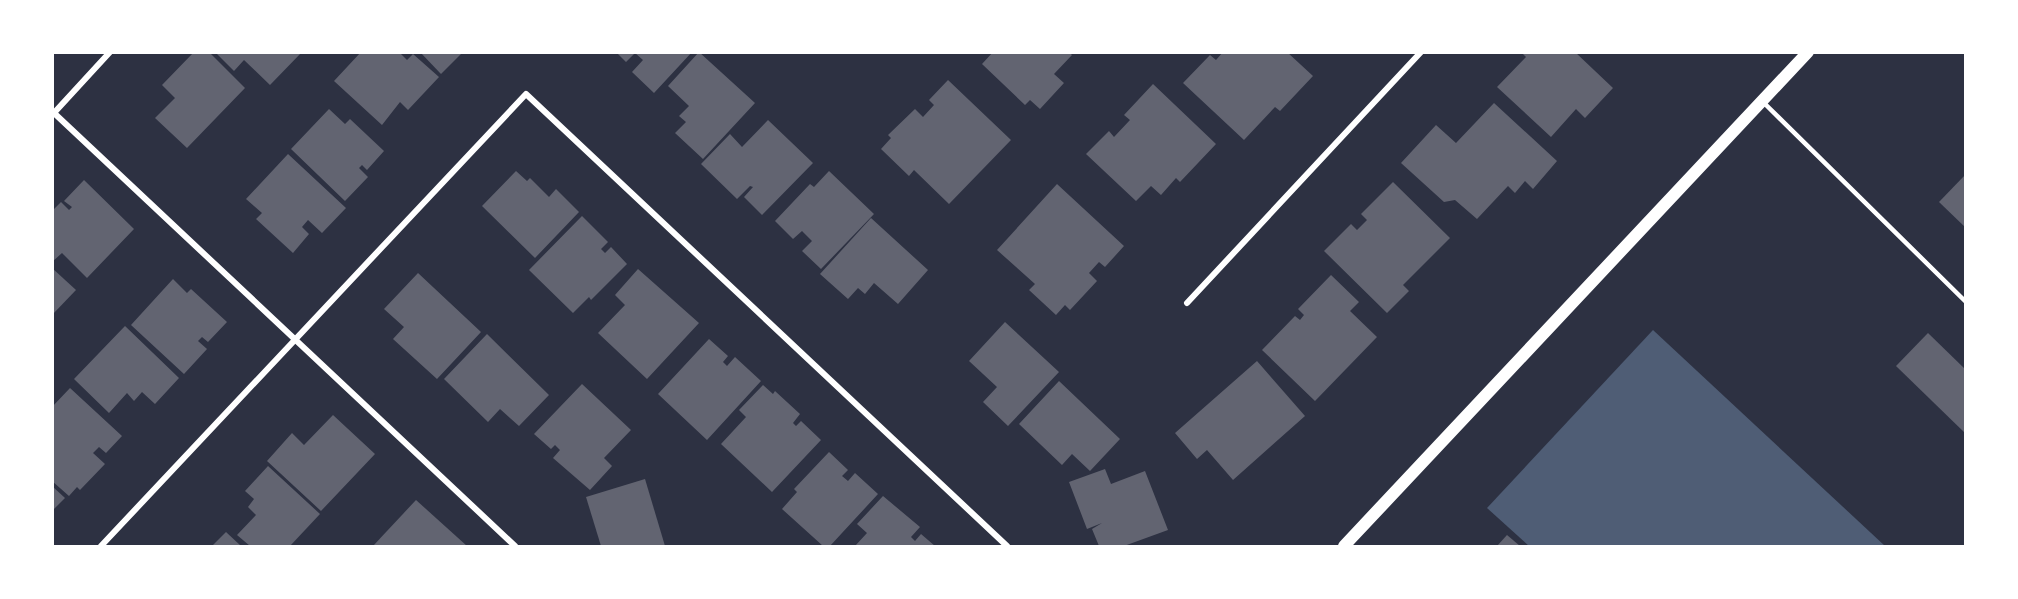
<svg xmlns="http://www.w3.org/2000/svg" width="2018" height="599" font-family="'Public Sans',sans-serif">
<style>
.water{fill:#4f5d75}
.building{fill:#626471}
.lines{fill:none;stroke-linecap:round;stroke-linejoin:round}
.service{stroke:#fff;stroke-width:4.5}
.minor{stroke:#fff;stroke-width:6}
.secondary{stroke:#fff;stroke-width:12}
</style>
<rect width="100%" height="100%" fill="#2d3142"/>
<polygon class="water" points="1653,330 1885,546 1529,546 1487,508"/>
<g class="building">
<polygon points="194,52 209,52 245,88 187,148 155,118 175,98 162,85"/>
<polygon points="215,52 302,52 270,85 244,60 234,71"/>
<polygon points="361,52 399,52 407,60 413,54 439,77 408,110 400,102 382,125 334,81"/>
<polygon points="420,52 463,52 441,74"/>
<polygon points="616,52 692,52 654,93 632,72 643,60 635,53 626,62"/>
<polygon points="699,52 755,103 703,159 675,133 686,122 679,116 689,106 668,86"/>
<polygon points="993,52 1069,52 1072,55 1054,74 1064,83 1040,109 1030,100 1025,105 982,64"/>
<polygon points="1223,52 1287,52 1313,76 1280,111 1275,107 1244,140 1183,83 1210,55 1216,60"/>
<polygon points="1521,52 1575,52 1613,88 1585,118 1576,109 1551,137 1497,87 1526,57"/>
<polygon points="948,80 1011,140 949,204 914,170 909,176 881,149 891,138 888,135 915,109 923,117 934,105 929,100"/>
<polygon points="1153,84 1216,144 1180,182 1176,178 1161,195 1151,186 1136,201 1086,154 1109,131 1114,137 1130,120 1124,115"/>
<polygon points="1494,103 1557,161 1533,189 1525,181 1515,193 1508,186 1477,219 1455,200 1444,202 1401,163 1436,125 1456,143"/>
<polygon points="329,109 345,124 350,119 384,151 367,170 362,165 359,168 368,177 345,201 291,149"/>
<polygon points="768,120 813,163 762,215 744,197 753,187 750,186 737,199 701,164 730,134 742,147"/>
<polygon points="288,154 346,208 322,233 308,220 302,227 309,234 293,253 256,219 262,213 246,199"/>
<polygon points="516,171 527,181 530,178 549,197 556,189 579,212 535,258 482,206"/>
<polygon points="829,171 874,214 821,269 802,251 812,241 802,231 793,239 775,221 810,184 814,187"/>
<polygon points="1966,174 1966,228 1939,202"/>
<polygon points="84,180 134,229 87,278 62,253 52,262 52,211 61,202 69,210 72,207 64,201"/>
<polygon points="1393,182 1450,238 1403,285 1409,291 1387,313 1324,251 1351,224 1357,230 1367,220 1361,214"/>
<polygon points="1057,184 1124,246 1105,267 1099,262 1089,273 1097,281 1070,310 1065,305 1056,315 1029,290 1035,284 997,250"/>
<polygon points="582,216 608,242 601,249 605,253 611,247 627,264 591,300 589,297 573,313 529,270"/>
<polygon points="871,218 928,270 898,304 874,283 865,294 858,288 848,299 820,274"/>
<polygon points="52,268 76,290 52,315"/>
<polygon points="638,269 699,323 647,379 598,333 625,305 615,295"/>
<polygon points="418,273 481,332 437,379 393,339 404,327 384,309"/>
<polygon points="1331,275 1359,302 1350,311 1377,337 1315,401 1262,350 1295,316 1300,320 1304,315 1298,309"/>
<polygon points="173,279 187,293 191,289 227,322 208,342 202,337 198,341 207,349 184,374 131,325"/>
<polygon points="1005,322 1059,372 1008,426 983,402 997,387 969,361"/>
<polygon points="125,326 179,378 155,404 142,392 134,401 127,393 109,413 74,379"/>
<polygon points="1928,333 1966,370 1966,434 1896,366"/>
<polygon points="487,334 549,395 519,426 500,409 488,422 444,379"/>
<polygon points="709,339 728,356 723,362 727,366 735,357 761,381 707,440 658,394"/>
<polygon points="1257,361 1305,416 1233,480 1207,450 1197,459 1175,433"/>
<polygon points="1059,381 1120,439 1090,471 1072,454 1062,465 1019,424"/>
<polygon points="582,384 631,430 604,458 612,466 590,490 553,458 560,450 555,445 551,449 534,434"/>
<polygon points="763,385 773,394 775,391 800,414 793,423 796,426 801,421 821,440 772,492 721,444 746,417 739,410"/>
<polygon points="70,388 122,436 106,453 99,447 93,453 105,464 80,490 77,487 69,496 52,481 52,407"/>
<polygon points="333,415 375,454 321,511 267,461 292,433 304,445"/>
<polygon points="829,452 848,470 842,476 848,481 855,473 878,494 830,546 823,546 782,509 797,492 794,489"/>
<polygon points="268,466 320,514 290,546 250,546 237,535 256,515 248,507 254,499 245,491"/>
<polygon points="1105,469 1111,484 1145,471 1168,530 1124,546 1099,546 1092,529 1102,523 1087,529 1069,482"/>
<polygon points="645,479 665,546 601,546 586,497"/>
<polygon points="52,486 65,498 52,511"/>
<polygon points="883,496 920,527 911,537 915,541 921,534 935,546 855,546 867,533 857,524"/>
<polygon points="416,500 467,546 373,546"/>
<polygon points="226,532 241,546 212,546"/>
<polygon points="1507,535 1520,546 1497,546"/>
</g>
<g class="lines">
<polyline class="service" points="1762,101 1966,302"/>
<g class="minor">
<polyline points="54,113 515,546"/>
<polyline points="53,114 110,52"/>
<polyline points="1187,303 1421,52"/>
<polyline points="101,546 526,94 1007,546"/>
</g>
<polyline class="secondary" points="1344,546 1808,52"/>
</g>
<rect width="2018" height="599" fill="none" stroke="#ffffff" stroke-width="108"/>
</svg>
